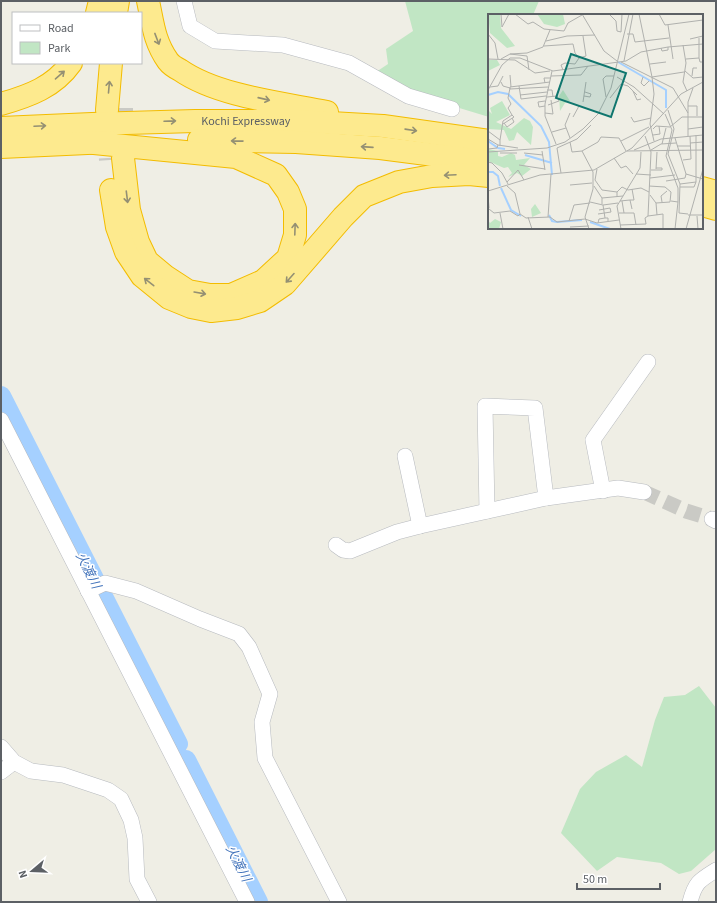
<svg xmlns="http://www.w3.org/2000/svg" width="717" height="903" font-family="'Source Sans 3','Noto Sans JP',sans-serif">
<style>
.green{fill:#c1e6c4}
.lines{fill:none;stroke-linecap:round;stroke-linejoin:round}
.river{stroke:#a5d0ff;stroke-width:20}
.minor-tunnel{stroke:#cacac5;stroke-width:15;stroke-dasharray:15 8;stroke-linecap:butt}
.highway-tunnel{stroke:#cacac5;stroke-width:22;stroke-dasharray:22 11;stroke-linecap:butt}
.minor-casing{stroke:#b7babf;stroke-width:16}
.highway-casing{stroke:#f3bc00;stroke-width:24}
.minor{stroke:#fff;stroke-width:15}
.highway{stroke:#fdea8e;stroke-width:22}
.oneway{stroke:#949073}
.labels{text-anchor:middle;stroke-width:3;stroke-linejoin:round;paint-order:stroke}
.street-label{font-size:12px;fill:#5c6065;stroke:#fff}
.water-label{font-size:13px;font-style:italic;fill:#4374bb;stroke:#fff}
.inset-river{fill:none;stroke:#a5d0ff;stroke-width:2}
.inset-road{fill:none;stroke:#b0b1ae;stroke-width:1}
.view{fill:#0f766e;fill-opacity:0.15;stroke:#0f766e;stroke-width:2}
.inset-edge{fill:none;stroke:#5c6065;stroke-width:2}
</style>
<rect width="100%" height="100%" fill="#efeee5"/>
<g class="green">
<polygon points="405,1 539,1 533,15 489,15 489,117 433,100 376,72 388,64 386,49 413,31"/>
<polygon points="699,686 716,708 716,849 691,871 679,874 661,863 617,857 597,871 561,833 580,789 596,772 626,755 642,767 655,720 664,697 685,695"/>
</g>
<g class="lines">
<g class="river">
<polyline points="1,396 178,744"/>
<polyline points="186,760 258,902"/>
</g>
<polyline class="minor-tunnel" points="644,492 686,511 712,519"/>
<g class="highway-tunnel">
<polyline points="122,108 122,143"/>
<polyline points="108,125 110,160"/>
</g>
<g class="minor-casing">
<g id="minor">
<polyline points="184,1 190,26 215,41 283,45 349,63 408,96 452,109"/>
<polyline points="1,420 247,902"/>
<polyline points="405,456 420,526"/>
<polyline points="603,491 593,440 648,362"/>
<polyline points="487,511 485,406 535,408 546,498"/>
<polyline points="712,519 716,521"/>
<polyline points="336,545 343,550 350,551 397,532 420,526 546,498 618,488 644,492"/>
<polyline points="88,591 105,583 136,591 200,619 239,634 249,647 270,694 262,722 265,758 339,902"/>
<polyline points="1,747 14,762 31,771 63,775 108,790 121,799 131,820 135,838 137,879 149,902"/>
<polyline points="1,772 14,762"/>
<path d="M690,902C695,882 700,880 716,870"/>
</g>
</g>
<g class="highway-casing">
<g id="highway">
<path d="M148,1C153,24 154,41 168,61C171,65 176,68 180,70C217,96 282,103 327,112"/>
<polyline points="97,13 100,1"/>
<polyline points="116,13 118,1"/>
<path d="M1,104C29,96 54,87 71,63"/>
<polyline points="107,110 111,63"/>
<path id="s1" d="M1,128L92,124L195,121H296L383,126L489,141"/>
<polyline points="199,140 296,142 380,148 489,162"/>
<polyline points="94,143 236,157 276,175 288,192 295,209 295,235 288,258 263,281 231,295 210,295 188,291 165,276 147,261 138,242 129,210 123,158"/>
<polyline points="1,147 109,142"/>
<polyline points="702,188 716,192"/>
<polyline points="111,190 117,227 126,252 142,276 169,298 191,307 211,311 237,308 260,301 285,284 343,217 364,196 399,182 432,176 469,174 489,176"/>
<polyline points="702,205 716,209"/>
</g>
</g>
<use href="#minor" class="minor"/>
<use href="#highway" class="highway"/>
</g>
<defs><path id="oneway-shaft" d="M-6 0H5M1.5-3L5.5 0L1.5 3" fill="none" stroke-width="1.6" stroke-linecap="round" stroke-linejoin="round"/></defs>
<g class="oneway">
<use href="#oneway-shaft" transform="translate(157 39) rotate(69)"/>
<use href="#oneway-shaft" transform="translate(60 75) rotate(-41)"/>
<use href="#oneway-shaft" transform="translate(109 87) rotate(-85)"/>
<use href="#oneway-shaft" transform="translate(264 99) rotate(13)"/>
<use href="#oneway-shaft" transform="translate(170 121) rotate(-2)"/>
<use href="#oneway-shaft" transform="translate(40 126) rotate(-3)"/>
<use href="#oneway-shaft" transform="translate(411 130) rotate(8)"/>
<use href="#oneway-shaft" transform="translate(237 141) rotate(-179)"/>
<use href="#oneway-shaft" transform="translate(367 147) rotate(-176)"/>
<use href="#oneway-shaft" transform="translate(450 175) rotate(177)"/>
<use href="#oneway-shaft" transform="translate(127 197) rotate(83)"/>
<use href="#oneway-shaft" transform="translate(295 229) rotate(-88)"/>
<use href="#oneway-shaft" transform="translate(290 278) rotate(132)"/>
<use href="#oneway-shaft" transform="translate(149 282) rotate(-142)"/>
<use href="#oneway-shaft" transform="translate(200 293) rotate(10)"/>
</g>
<g class="labels">
<g class="street-label">
<text dy="4" stroke="none"><textPath href="#s1" startOffset="245">Kochi Expressway</textPath></text>
</g>
<g class="water-label">
<text transform="translate(89 570) rotate(63)" y="5">火渡川</text>
<text transform="translate(239 863) rotate(63)" y="5">火渡川</text>
</g>
</g>
<g transform="translate(488 14)">
<rect width="215" height="215" fill="#efeee5"/>
<path d="M0,0H12L13,14L27,32L19,34L2,19ZM49,0H75L77,10L69,13L56,10ZM0,46H9L12,51L0,57ZM75,76L82,87L77,89L72,97L71,82ZM14,87L22,101L8,108L23,115L36,104L42,107L45,113L43,131L29,118L26,126L21,127L16,116L0,115V96L4,100L2,94ZM0,135L10,137V142L14,143L23,139L27,141L28,146L42,144L36,151L43,155L34,162L29,159L20,163L24,159L20,153L16,154L0,147ZM47,190L53,199L44,203L43,195ZM7,205L13,208L11,215H0V206L2,209Z" fill="#c1e6c4"/>
<path class="inset-river" d="M130,48L178,76V94M0,81L10,78L20,80L53,112L61,128L64,161M0,127L10,134L17,135M37,141L64,149M0,158H5L10,162L12,172M13,174L23,196L33,202M61,201L64,207L69,208L94,206M102,208L122,215"/>
<path class="inset-road" d="M13,0L14,13L21,0M27,0L40,10M94,0L116,37L129,47M121,0L128,7L129,17L133,18M151,0L164,63L166,80L162,110L166,127M171,0L177,11L215,6M40,10L45,8L56,15L76,17M180,11L185,45M76,17L80,9L94,1M133,18L134,0M0,20L7,29L10,45M139,20H145L147,28L181,24M211,24V44L212,48H215M202,25L215,22M58,27L79,22L107,21M195,31L198,49L195,68L199,77M56,32L85,30L87,39L91,44M173,34L174,37L180,36V33M22,40L39,39L55,33L62,16M0,45L27,46L47,59L62,57M13,45L22,40L39,42L41,56M198,45L211,44M136,47L145,0M133,48L185,74L200,99M162,50L178,48M75,56L73,51L77,49L87,50L91,44L98,42L95,22M64,57L57,90V102L68,130M197,57L205,64L215,63M22,61L23,73M63,62L93,61L100,52M204,62L205,54H209M129,63L146,73L176,100M155,63L153,69L156,72L161,67M164,63L196,58M57,69L56,64H63M31,72L33,85L58,82M2,73L10,72L15,62M60,73L22,75V73L62,68M0,76L14,51L22,44H32L65,57L138,47L153,38L180,33L215,30M59,76H64L65,83M145,77L149,86L153,85M32,81L59,78M96,82L102,83L103,80L97,78M59,83L69,82L71,87L60,91M118,83L115,65L118,62H126M122,84L133,70L140,72L149,81M95,88L98,68M57,92L51,93L50,88L57,87M200,92H209V102M180,96L186,115L180,140L192,170L191,199L200,200M57,99L65,100L63,86M82,99L77,111L82,124M177,100L184,116L178,142L190,174V188L183,187M85,103L91,92M143,103L146,108L163,104M16,109L19,113L26,108L24,104M15,110L26,103L24,101M165,115L168,112L182,113L194,103H215M200,115L215,113M0,117L12,126V132M64,118L78,114M165,121L172,120L171,112M157,122L163,138L160,202M200,122V88L205,74M0,125L10,131L30,134M12,126L15,107L24,101L20,94L23,90L20,84L22,74L15,72L13,68M133,127L161,113M82,128L84,138L94,137L110,128L113,123L131,124L138,137M202,129L215,128M174,130L178,114M189,132H202M69,134L89,125L103,111M69,134L73,159M0,135L9,134L10,131M146,136L173,125L215,121M163,136L173,130L188,129M54,137L57,156M94,137L105,158V175L97,203L101,215M139,137L215,136M0,138L59,134L77,128L95,115L110,100L123,74L141,0M12,139H29M36,139L55,141M126,144L133,154L138,152L145,160M195,146L203,145L202,122M0,148L4,149L14,159L20,170M31,151L57,155M109,155L107,166L114,176L129,178M168,155L169,138M163,156H174V154H168M148,160L163,161M198,160L215,165M162,164L187,161M178,167L197,164L198,160L187,124M19,168L30,156L36,166M192,170L208,168M82,171L104,169M19,172L27,179L32,200M106,172L114,184M161,172L177,173L183,178L182,188L168,189M192,173H206L208,168V121M0,177L52,161L106,156L144,134L193,80L215,68M0,181L1,194M162,181L168,189L169,201M129,183V178L134,173L140,176L153,174L161,178M142,186H146L144,175M132,187L142,186L144,195M134,187L136,199M102,188L115,191L117,204M174,188L173,182L179,177M114,190V184L135,182M115,191L130,189M1,195L6,199L22,197L30,202L32,200L38,204L62,203L69,208L97,205L109,209L131,206M12,199L15,215M131,199H146L148,211M110,200L123,198L122,194L111,196M200,201H215M209,202L210,215M40,203L44,215M60,203L63,160M81,207L86,191L102,189M110,209L111,205L117,204H120V207M132,211L158,210L157,204L160,202L175,200V215M82,213L101,212M133,215L129,192L152,154L153,138M187,215L190,188M198,215L215,155"/>
<path class="view" d="M83,40L138,59L123,103L68,84Z"/>
<rect width="215" height="215" class="inset-edge"/>
</g>
<rect width="717" height="903" fill="none" stroke="#5c6065" stroke-width="4"/>
<rect x="12" y="12" width="130" height="52" fill="#ffffff" stroke="#bebfc1"/>
<rect x="20" y="25" width="20" height="6" fill="#ffffff" stroke="#bebfc1"/>
<text x="48" y="32" font-size="12" fill="#5c6065">Road</text>
<rect x="20" y="42" width="20" height="12" fill="#c1e6c4" stroke="#bebfc1"/>
<text x="48" y="52" font-size="12" fill="#5c6065">Park</text>
<g transform="translate(32 871) rotate(251)" stroke="#ffffff" stroke-width="3" paint-order="stroke">
<path d="M0-3L7 15L0 10L-7 15Z" fill="#5c6065"/>
<text y="-6" font-size="11" font-weight="bold" text-anchor="middle" fill="#5c6065">N</text>
</g>
<path d="M577 883v6h83v-6" fill="none" stroke="#5c6065" stroke-width="2"/>
<text x="583" y="883" font-size="12" fill="#5c6065" stroke="#ffffff" stroke-width="3" paint-order="stroke">50 m</text>
</svg>
